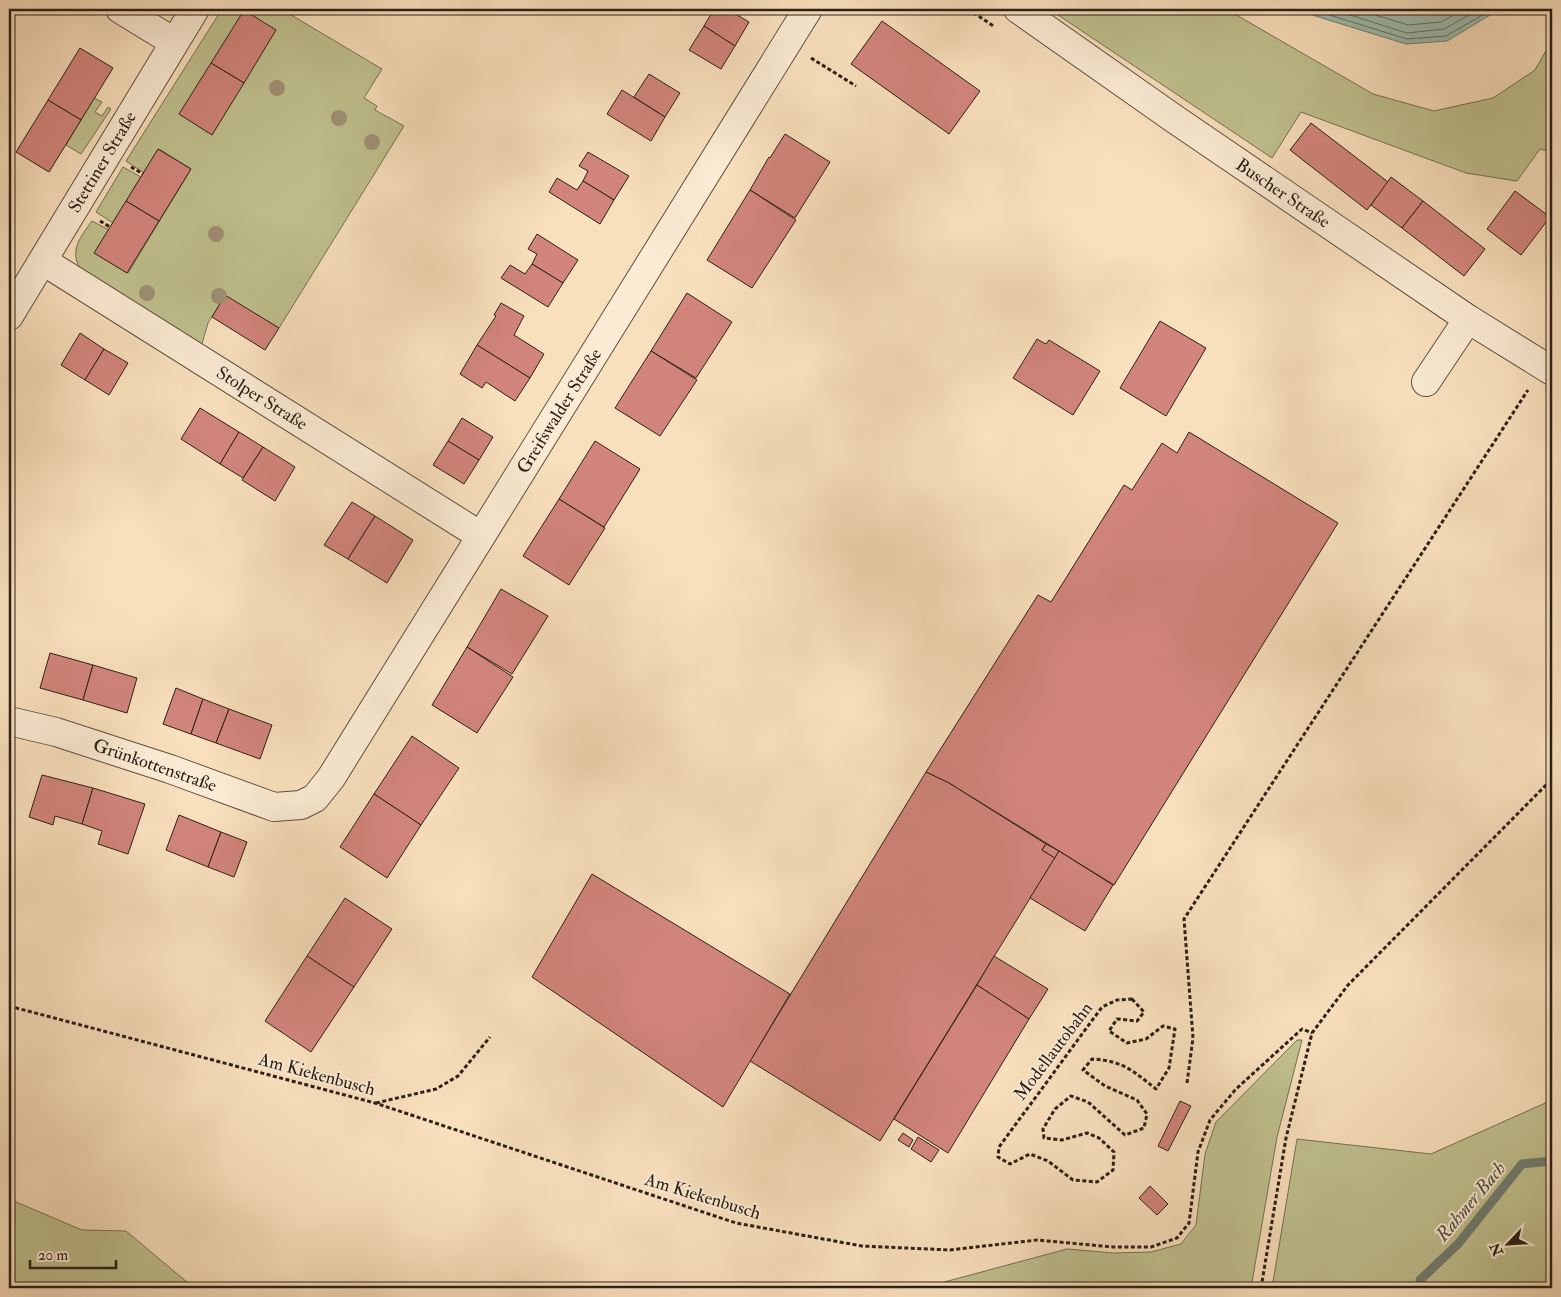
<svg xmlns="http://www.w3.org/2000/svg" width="1561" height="1297" font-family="'IM FELL Double Pica',serif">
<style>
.green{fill:#c0c18f;stroke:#767054}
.water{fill:#9ebdb0;stroke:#707e73}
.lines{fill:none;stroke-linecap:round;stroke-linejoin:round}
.shore{stroke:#656e64;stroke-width:1}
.stream{stroke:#707e73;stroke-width:9}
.building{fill:#d2857c;stroke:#2c2018}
.minor-casing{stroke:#5f5041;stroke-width:30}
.path{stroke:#2c2018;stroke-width:3;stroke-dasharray:4 2.5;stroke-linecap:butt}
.minor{stroke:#fbebd4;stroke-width:28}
.tree{fill:#a09176}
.labels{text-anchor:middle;stroke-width:4;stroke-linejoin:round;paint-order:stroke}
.street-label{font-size:18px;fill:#2c2018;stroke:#fbebd4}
.water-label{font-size:19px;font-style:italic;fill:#4e4f46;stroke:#fbebd4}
</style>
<rect width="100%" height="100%" fill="#f9e0bd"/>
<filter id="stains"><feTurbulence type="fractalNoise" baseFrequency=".004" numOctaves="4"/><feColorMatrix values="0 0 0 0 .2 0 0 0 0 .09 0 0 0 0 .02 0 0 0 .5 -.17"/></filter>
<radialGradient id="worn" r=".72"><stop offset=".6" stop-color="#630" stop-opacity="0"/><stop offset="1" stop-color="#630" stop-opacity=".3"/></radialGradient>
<g class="green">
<path d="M222,9H281L382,69L364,98L377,106L375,110L404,126L279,328L225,296L208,323L201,347L82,272C68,251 80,238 92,221L109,230L95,253L128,273L191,169L159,149L144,173L126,161Z"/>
<polygon points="1049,9 1226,9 1373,94 1434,111 1493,98 1535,70 1552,40 1552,152 1540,149 1517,181 1466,173 1301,112 1272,158"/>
<polygon points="94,98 102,102 95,112 102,116 108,107 111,109 81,154 66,145"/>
<polygon points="123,167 141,177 113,223 96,212"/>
<polygon points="1297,1040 1302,1040 1277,1137 1251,1288 922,1288 1067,1249 1114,1253 1151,1252 1181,1244 1196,1225 1205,1154 1216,1122"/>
<polygon points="1552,1100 1552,1288 1272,1288 1297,1139 1431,1154"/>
<polygon points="9,1199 82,1230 126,1231 194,1288 9,1288"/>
</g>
<polygon class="water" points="1293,9 1500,9 1447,41 1406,44"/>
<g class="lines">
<g class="shore">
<polyline points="1310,9 1407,39 1446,36 1493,9"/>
<polyline points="1331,9 1407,33 1444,29 1480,9"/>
<polyline points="1356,9 1408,25 1441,22 1465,9"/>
</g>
<polyline class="stream" points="1420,1280 1458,1244 1522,1164 1552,1161"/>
</g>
<g class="building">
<polygon points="714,9 727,9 749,22 735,46 704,26"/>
<polygon points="244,10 276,30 244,83 211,63"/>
<polygon points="882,21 980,91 949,134 851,64"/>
<polygon points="704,26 735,46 721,69 689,50"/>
<polygon points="80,48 113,68 81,120 48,100"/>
<polygon points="211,63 244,83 212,135 179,114"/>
<polygon points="649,74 680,93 665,117 634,97"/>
<polygon points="622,90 665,117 651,141 607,114"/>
<polygon points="48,100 81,120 49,172 16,152"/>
<polygon points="1311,123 1388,182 1367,210 1290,150"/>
<polygon points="785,134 830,162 795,218 750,190 769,157 770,158"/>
<polygon points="158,149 191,169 159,221 126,201"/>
<polygon points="588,152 629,176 614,200 583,181 588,171 579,166"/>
<polygon points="1391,177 1423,201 1402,228 1371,205"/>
<polygon points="557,178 577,190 583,181 614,200 600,224 549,192"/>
<polygon points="750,190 796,220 752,288 707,260"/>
<polygon points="1515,191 1550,217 1521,255 1487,229"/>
<polygon points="126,201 159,221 127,273 94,253"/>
<polygon points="1423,201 1485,249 1464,276 1402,228"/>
<polygon points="537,234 578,260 563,283 532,264 537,254 528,249"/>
<polygon points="532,264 563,283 548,307 501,278 510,265 525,274"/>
<polygon points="687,293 732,322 696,378 651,351"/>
<polygon points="225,295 279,328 265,350 212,317"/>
<polygon points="501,303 524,316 514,335 544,354 530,378 477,345 496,316 494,315"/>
<polygon points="1160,321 1206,348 1166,416 1120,388"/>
<polygon points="80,333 104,349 85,380 61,365"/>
<polygon points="1037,339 1046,344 1049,340 1100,371 1073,415 1013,378"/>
<polygon points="477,345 530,378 515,401 486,382 482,388 460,374"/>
<polygon points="104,349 128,363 109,395 85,380"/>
<polygon points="651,351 697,380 660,436 615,408"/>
<polygon points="200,408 239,432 220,464 181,439"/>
<polygon points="462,418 493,437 479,460 448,441"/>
<polygon points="239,432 263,447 243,478 220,464"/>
<polygon points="1189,432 1338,523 1114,885 949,783 926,772 1038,595 1051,602 1124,485 1132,490 1162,443 1177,453"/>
<polygon points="448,441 479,460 464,484 433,465"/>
<polygon points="595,441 640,469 604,527 559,499"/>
<polygon points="263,447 295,467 275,501 242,480"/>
<polygon points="559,499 605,528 569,585 523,556"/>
<polygon points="352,502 375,516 348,559 324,545"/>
<polygon points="375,516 413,540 387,583 348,559"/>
<polygon points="501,589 548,616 512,674 467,647"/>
<polygon points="467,647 513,677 477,733 432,705"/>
<polygon points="50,653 93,665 83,700 40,688"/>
<polygon points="93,665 137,678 127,713 83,700"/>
<polygon points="176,688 203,699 191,734 163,724"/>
<polygon points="203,699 229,709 216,743 191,734"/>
<polygon points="229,709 272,725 260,759 216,743"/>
<polygon points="412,736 459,768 421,825 374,794"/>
<polygon points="926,772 949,783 1046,844 1042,850 1055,858 880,1141 750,1061"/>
<polygon points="42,775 93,788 82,824 55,816 53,825 29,817"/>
<polygon points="93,788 145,804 128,854 98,844 102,831 82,824"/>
<polygon points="374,794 421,825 387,878 340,847"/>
<polygon points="179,815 221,832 208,867 166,850"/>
<polygon points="221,832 247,842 234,877 208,867"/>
<polygon points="1046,844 1059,851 1055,858 1042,850"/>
<polygon points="1059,851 1113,885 1085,931 1030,898"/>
<polygon points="592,874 790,994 723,1107 532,977"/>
<polygon points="345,898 392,929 354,987 307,956"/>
<polygon points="307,956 354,987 311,1052 265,1021"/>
<polygon points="994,956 1048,989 1029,1019 977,985"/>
<polygon points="977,985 1029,1019 948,1153 894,1119"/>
<polygon points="1180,1101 1191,1106 1168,1151 1158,1146"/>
<polygon points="903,1133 913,1140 909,1147 898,1140"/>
<polygon points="918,1137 939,1150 931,1162 911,1149"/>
<polygon points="1150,1186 1168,1204 1157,1215 1139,1198"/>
</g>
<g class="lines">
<g class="minor-casing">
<g id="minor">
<polyline points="120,9 174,42"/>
<polyline points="1018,9 1176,120 1468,319 1552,371"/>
<polyline points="43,261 481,536"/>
<polyline points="9,316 195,9"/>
<polyline points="1426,382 1468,319"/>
<polyline points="9,721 56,732 170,769 274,807 301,805 315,798 331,778 808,9"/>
</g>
</g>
<g class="path">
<polyline points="968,9 995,27"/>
<polyline points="811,58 856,86"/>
<polyline points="131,167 143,174"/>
<polyline points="100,221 110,227"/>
<path d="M1132,999L1144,1012L1137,1021L1117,1019L1109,1031L1127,1043L1146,1039L1163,1026L1175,1029L1169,1068L1156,1089C1132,1070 1123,1061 1092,1059L1083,1070L1105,1086L1137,1100L1147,1114L1144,1128L1125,1135L1088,1102L1071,1096L1055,1109L1043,1129L1044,1138L1062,1140L1087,1133L1099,1138L1114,1152L1113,1170L1097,1182L1073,1180L1048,1161L1030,1154L1010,1164L998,1157L999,1147L1102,1007L1117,1000Z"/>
<polyline points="9,1006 375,1103 736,1223 862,1246 950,1250 1037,1240 1113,1247 1151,1247 1177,1238 1189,1223 1198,1152 1210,1120 1236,1089 1302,1029 1312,1033"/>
<polyline points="1187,1083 1193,1038 1184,919 1528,390"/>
<polyline points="376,1103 436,1089 458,1076 490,1037"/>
<polyline points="1261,1288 1286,1138 1312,1033 1348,985 1552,779"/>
</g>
<use href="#minor" class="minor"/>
</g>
<g class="tree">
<circle cx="277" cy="88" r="8"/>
<circle cx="339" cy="118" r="8"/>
<circle cx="372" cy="142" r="8"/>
<circle cx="216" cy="234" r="8"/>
<circle cx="147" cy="293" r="8"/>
<circle cx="219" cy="296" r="8"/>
</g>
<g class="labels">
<g class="street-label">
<text transform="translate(102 162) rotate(-59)" y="6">Stettiner Straße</text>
<text transform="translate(1283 193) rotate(34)" y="6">Buscher Straße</text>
<text transform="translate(262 398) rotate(32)" y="6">Stolper Straße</text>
<text transform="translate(559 411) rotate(-58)" y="6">Greifswalder Straße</text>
<text transform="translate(155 765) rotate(19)" y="6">Grünkottenstraße</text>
<text transform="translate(1053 1051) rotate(-53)" y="6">Modellautobahn</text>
<text transform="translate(317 1074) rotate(15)" y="6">Am Kiekenbusch</text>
<text transform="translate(703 1196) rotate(17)" y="6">Am Kiekenbusch</text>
</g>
<g class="water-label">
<text transform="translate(1470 1201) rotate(-50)" y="7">Rahmer Bach</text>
</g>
</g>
<rect width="1561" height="1297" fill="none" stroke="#f9e0bd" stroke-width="30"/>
<rect x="10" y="10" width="1541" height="1277" fill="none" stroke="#2c2018" stroke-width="2.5"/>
<rect x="15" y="15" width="1531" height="1267" fill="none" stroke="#2c2018"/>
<g transform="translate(1508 1244) rotate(245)" stroke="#fbebd4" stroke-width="4" paint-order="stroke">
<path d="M0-4L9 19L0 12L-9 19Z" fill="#2c2018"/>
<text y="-8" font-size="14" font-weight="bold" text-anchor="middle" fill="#2c2018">N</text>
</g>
<path d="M30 1260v8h86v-8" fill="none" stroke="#2c2018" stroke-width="2.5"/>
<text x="38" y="1260" font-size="15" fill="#2c2018" stroke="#fbebd4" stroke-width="4" paint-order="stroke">20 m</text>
<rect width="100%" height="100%" filter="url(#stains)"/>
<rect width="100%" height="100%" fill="url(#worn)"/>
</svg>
